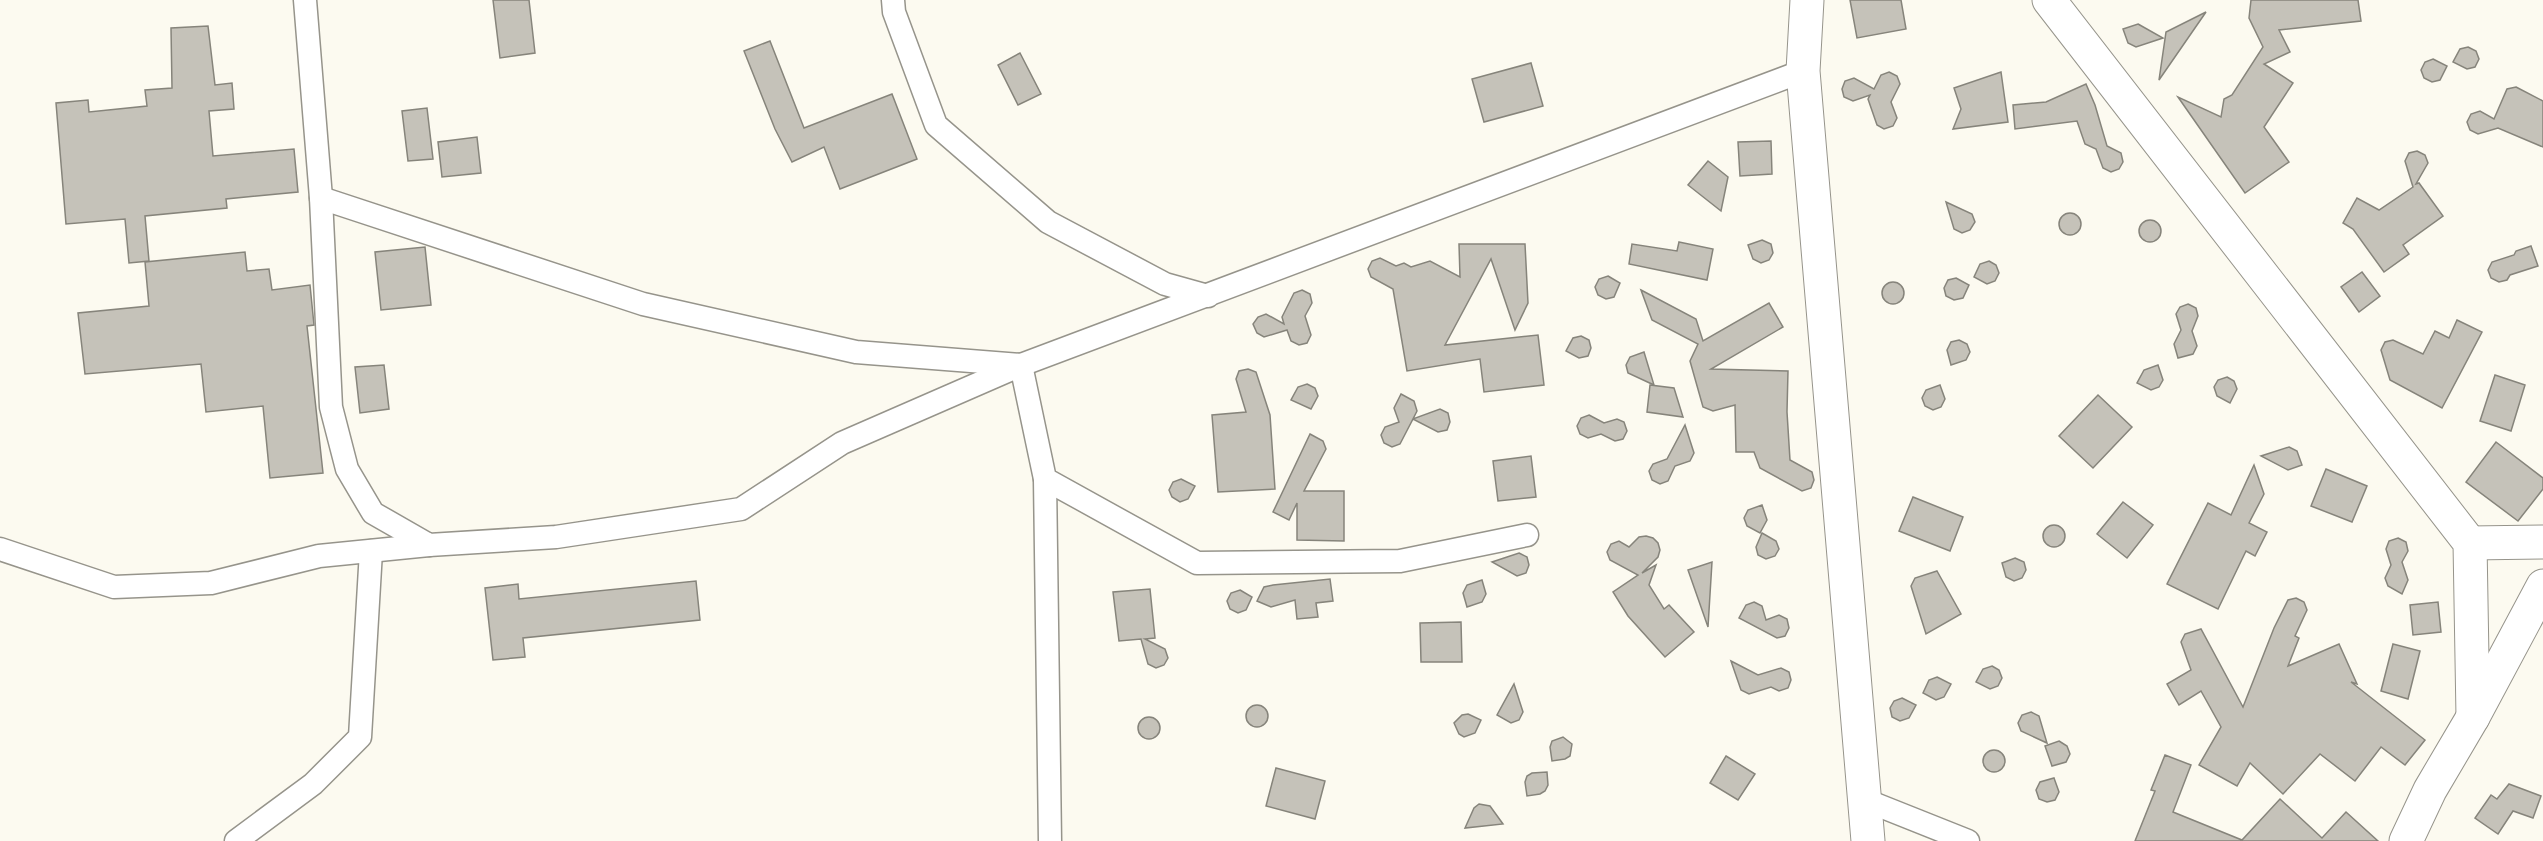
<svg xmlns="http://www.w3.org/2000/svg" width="2543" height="841" font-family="Mulish,sans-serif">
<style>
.building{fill:#c5c2b9;stroke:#86847b;stroke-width:1.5}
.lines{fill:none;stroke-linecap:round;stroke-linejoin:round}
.street-casing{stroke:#96948b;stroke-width:25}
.secondary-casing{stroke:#96948b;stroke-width:35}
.street{stroke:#fff;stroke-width:22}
.secondary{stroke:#fff;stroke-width:33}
</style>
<rect width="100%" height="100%" fill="#fcfaf0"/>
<g class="building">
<polygon points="493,0 529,0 535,53 500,58"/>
<polygon points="1850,0 1901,0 1906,29 1857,38"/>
<polygon points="2251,0 2358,0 2361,21 2279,30 2290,52 2264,64 2293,83 2264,127 2289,162 2245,193 2178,97 2221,117 2224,99 2232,95 2263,47 2249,18"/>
<polygon points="2206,12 2159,80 2166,32"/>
<polygon points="2138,24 2163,38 2136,47 2128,43 2123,29"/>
<polygon points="208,26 215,85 232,83 234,109 209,111 213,156 294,149 298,192 226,199 227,208 145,216 149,261 129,263 125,219 66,224 56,103 88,100 89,112 147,106 145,90 172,88 171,28"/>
<polygon points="770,41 804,128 892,94 917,159 840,189 824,147 792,162 775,129 744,51"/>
<polygon points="2468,47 2476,51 2479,59 2475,67 2467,69 2453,62 2460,49"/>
<polygon points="1020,53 1041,94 1018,105 998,65"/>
<polygon points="2433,59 2447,66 2440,80 2432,82 2424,78 2421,70 2425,62"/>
<polygon points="1531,63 1543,106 1484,122 1472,79"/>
<polygon points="1889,72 1897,76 1900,84 1891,102 1897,118 1893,126 1884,129 1877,125 1868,99 1870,95 1853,101 1844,97 1842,89 1845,81 1854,78 1874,89 1881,75"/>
<polygon points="2001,72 2008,122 1953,129 1961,109 1954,88"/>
<polygon points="2086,84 2095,105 2107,146 2121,153 2123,162 2119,169 2111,172 2103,168 2096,149 2085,144 2077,121 2015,129 2013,105 2046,102"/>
<polygon points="2516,87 2543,101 2543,147 2498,128 2478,134 2470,130 2467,122 2471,114 2480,111 2494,119 2507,89"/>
<polygon points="427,108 433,159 408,161 402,111"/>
<polygon points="477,137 481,173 442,177 438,142"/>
<polygon points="1771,141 1772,174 1740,176 1738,142"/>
<polygon points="2417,151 2425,155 2428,163 2416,184 2419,183 2443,216 2403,245 2409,254 2384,272 2353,229 2343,223 2357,198 2379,210 2413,187 2405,161 2409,153"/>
<polygon points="1708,161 1728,177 1721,211 1688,185"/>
<polygon points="1946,202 1972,214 1975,222 1970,230 1962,233 1954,229"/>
<circle cx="2070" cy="224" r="11"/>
<circle cx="2150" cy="231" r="11"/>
<polygon points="1762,240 1771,244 1773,253 1769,260 1761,263 1753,259 1748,245"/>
<polygon points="1679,242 1713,249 1707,280 1629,264 1632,244 1677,251"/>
<polygon points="1459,244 1525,244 1528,303 1515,330 1491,259 1445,345 1538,335 1544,385 1484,392 1480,359 1407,371 1393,289 1371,277 1368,269 1372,261 1380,258 1396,266 1404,263 1411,267 1430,261 1460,277"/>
<polygon points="2531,246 2538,266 2510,275 2507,280 2499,282 2491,278 2488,270 2492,262 2514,255 2516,251"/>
<polygon points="425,247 431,305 381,310 375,252"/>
<polygon points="245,252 247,271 269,269 272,290 310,285 314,325 307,326 323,473 270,478 263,406 206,412 201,364 85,374 78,313 149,306 145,262"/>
<polygon points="1989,261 1996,265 1999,273 1995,281 1987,284 1974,277 1980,264"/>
<polygon points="2362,272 2380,296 2359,312 2341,287"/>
<polygon points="1608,276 1620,283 1614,297 1606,299 1598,295 1595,287 1599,279"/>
<polygon points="1956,278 1969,285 1963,298 1954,300 1946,296 1944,288 1948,280"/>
<circle cx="1893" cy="293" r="11"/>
<polygon points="1302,290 1310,294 1312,303 1305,316 1311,335 1307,343 1299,345 1291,341 1287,330 1264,337 1257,333 1253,324 1258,317 1266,314 1284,324 1282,317 1294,293"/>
<polygon points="1641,290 1696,319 1703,341 1769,303 1783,327 1711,369 1788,371 1787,412 1790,460 1812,472 1814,480 1811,488 1802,491 1760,468 1754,452 1736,452 1735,405 1713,411 1703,407 1690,361 1698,344 1652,320"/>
<polygon points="2188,304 2196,308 2198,316 2192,331 2197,346 2193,354 2178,358 2174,344 2181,330 2176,314 2180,307"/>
<polygon points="2457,320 2482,332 2442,408 2390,380 2381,350 2385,342 2393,340 2423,354 2435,331 2449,338"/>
<polygon points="1581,336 1589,340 1591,348 1588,356 1579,358 1566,351 1573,338"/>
<polygon points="1959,340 1967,344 1970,352 1966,360 1951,365 1947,350 1951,342"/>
<polygon points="1644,352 1654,385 1628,373 1626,365 1630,357"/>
<polygon points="384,365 389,409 360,413 355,367"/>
<polygon points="2158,365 2163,380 2159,387 2151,390 2137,383 2144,370"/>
<polygon points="1248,369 1256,372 1270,415 1275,489 1218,492 1212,415 1246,412 1236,379 1239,371"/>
<polygon points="2495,375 2525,385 2511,431 2480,421"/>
<polygon points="2227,377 2234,381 2237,389 2230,403 2217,396 2214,387 2218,380"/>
<polygon points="1307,384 1315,388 1318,396 1311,409 1291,400 1298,387"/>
<polygon points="1650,385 1674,388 1683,417 1647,412"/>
<polygon points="1940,385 1945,399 1941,407 1933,410 1925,406 1922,398 1926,390"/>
<polygon points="1401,394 1414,401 1417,411 1413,419 1440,409 1448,413 1450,422 1447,430 1438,432 1413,419 1400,444 1392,447 1384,443 1381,435 1385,427 1399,422 1394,408"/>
<polygon points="2098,395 2132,427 2093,468 2059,436"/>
<polygon points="1589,415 1604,423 1617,419 1624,422 1627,431 1623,439 1615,441 1601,434 1588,438 1580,434 1577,426 1581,418"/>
<polygon points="1685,425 1694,453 1690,461 1675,466 1668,481 1660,484 1652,480 1649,471 1653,464 1667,459"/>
<polygon points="1310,434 1323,441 1326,449 1304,491 1344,491 1344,541 1297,540 1297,503 1289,520 1273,512"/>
<polygon points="2496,442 2543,478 2543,489 2518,521 2466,482"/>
<polygon points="2289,447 2297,451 2302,465 2288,470 2261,456"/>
<polygon points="1531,456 1536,497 1498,501 1493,461"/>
<polygon points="2254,465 2264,494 2249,523 2267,532 2255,556 2246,551 2218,609 2167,584 2208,503 2231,515"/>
<polygon points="2326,469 2367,486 2352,522 2311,506"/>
<polygon points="1181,479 1195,486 1188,499 1180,502 1172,497 1169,490 1173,482"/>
<polygon points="1913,497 1963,517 1950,551 1899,531"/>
<polygon points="2123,502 2153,525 2127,558 2097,534"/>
<polygon points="1762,505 1767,520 1760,533 1747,526 1744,518 1748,510"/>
<circle cx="2054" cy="536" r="11"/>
<polygon points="1762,533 1776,541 1779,549 1775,556 1766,559 1758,555 1756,547"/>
<polygon points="1646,536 1653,538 1658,543 1660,550 1658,557 1642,573 1656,565 1649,585 1664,609 1669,605 1694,632 1665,657 1628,616 1613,592 1638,575 1610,560 1607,552 1611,544 1619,541 1629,547 1639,537"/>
<polygon points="2398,538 2406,542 2408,551 2402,562 2408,580 2402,594 2388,586 2385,578 2391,565 2386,549 2389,541"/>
<polygon points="1519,553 1527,557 1529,565 1526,573 1517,576 1492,562"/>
<polygon points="2015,558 2024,562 2026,570 2022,578 2014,581 2006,577 2002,563"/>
<polygon points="1712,562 1708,627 1688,570"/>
<polygon points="1937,571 1961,614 1926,634 1911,586 1915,578"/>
<polygon points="1330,579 1333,601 1316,603 1318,617 1297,619 1295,600 1271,607 1257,601 1264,587 1273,585"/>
<polygon points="1482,580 1486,594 1482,602 1467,607 1463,593 1467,585"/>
<polygon points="696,581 700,620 523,638 525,657 493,660 485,588 518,584 519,599"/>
<polygon points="1150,589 1155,638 1145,639 1165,649 1168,658 1164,665 1156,668 1148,664 1141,639 1119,641 1113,592"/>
<polygon points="1240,590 1252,597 1246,610 1238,613 1230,609 1227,601 1231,593"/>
<polygon points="2296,598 2304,602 2307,610 2295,636 2299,638 2288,666 2339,644 2357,684 2351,682 2425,740 2405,765 2381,747 2355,781 2320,754 2283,794 2250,763 2237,786 2199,765 2221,727 2201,691 2179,705 2167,684 2191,670 2181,642 2185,634 2201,629 2243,707 2274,628 2288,600"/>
<polygon points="1754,602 1762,606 1766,620 1779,615 1787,619 1789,628 1785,636 1777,638 1739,618 1746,605"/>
<polygon points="2438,602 2441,632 2413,635 2410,605"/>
<polygon points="1461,622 1462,662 1421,662 1420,623"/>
<polygon points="2393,644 2420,651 2408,699 2381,691"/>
<polygon points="1731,661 1758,675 1781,668 1789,672 1791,680 1788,688 1779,691 1771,687 1749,694 1741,690"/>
<polygon points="1992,666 1999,670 2002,678 1998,686 1990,689 1976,682 1983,669"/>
<polygon points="1937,677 1951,684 1944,697 1936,700 1923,693 1929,680"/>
<polygon points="1514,684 1523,712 1519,720 1511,723 1497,715"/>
<polygon points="1902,698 1916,705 1909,718 1900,721 1892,717 1890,708 1894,701"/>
<circle cx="1257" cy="716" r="11"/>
<polygon points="2031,712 2039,716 2047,743 2021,731 2018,723 2022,715"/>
<polygon points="1468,714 1481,720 1475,733 1464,737 1459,734 1454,723 1462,715"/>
<circle cx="1149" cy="728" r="11"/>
<polygon points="1563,737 1572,744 1570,756 1565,759 1552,761 1550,747 1552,741"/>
<polygon points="2059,741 2067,746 2070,754 2066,762 2052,766 2045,746"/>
<circle cx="1994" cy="761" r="11"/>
<polygon points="2165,755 2191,765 2173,812 2242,840 2280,799 2322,838 2346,812 2378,841 2135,841 2155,791 2151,790"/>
<polygon points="1726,756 1755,774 1738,800 1710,783"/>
<polygon points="1276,768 1325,781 1315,819 1266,806"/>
<polygon points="1547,772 1548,785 1545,791 1540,794 1527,796 1525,782 1527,776 1532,773"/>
<polygon points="2054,778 2059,792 2055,800 2047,802 2039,799 2036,790 2040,782"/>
<polygon points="2509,784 2541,796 2533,818 2513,811 2498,834 2475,818 2491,795 2497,799"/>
<polygon points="1479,804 1490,806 1503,824 1465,828 1474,808"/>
</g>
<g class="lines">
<g class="street-casing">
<g id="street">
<polyline points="305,0 321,198 331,407 347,469 373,513 429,545 556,537 741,509 842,443 1021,365 1803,71"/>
<polyline points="893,0 894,12 936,125 1048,222 1165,284 1208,296"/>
<polyline points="321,198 643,304 856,352 1021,365 1045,479 1197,563 1400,561 1527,535"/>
<polyline points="1045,479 1050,841"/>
<polyline points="0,549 114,587 211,583 319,556 429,545"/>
<polyline points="1865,800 1968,841"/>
<polyline points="236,841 313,784 360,737 371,551"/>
</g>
</g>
<g class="secondary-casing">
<g id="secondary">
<polyline points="1807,0 1803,71 1868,841"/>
<polyline points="2049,0 2470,543 2473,717"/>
<polyline points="2470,543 2543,542"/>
<polyline points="2406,841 2430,790 2473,717 2543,586"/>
</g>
</g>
<use href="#street" class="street"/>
<use href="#secondary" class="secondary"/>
</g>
</svg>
